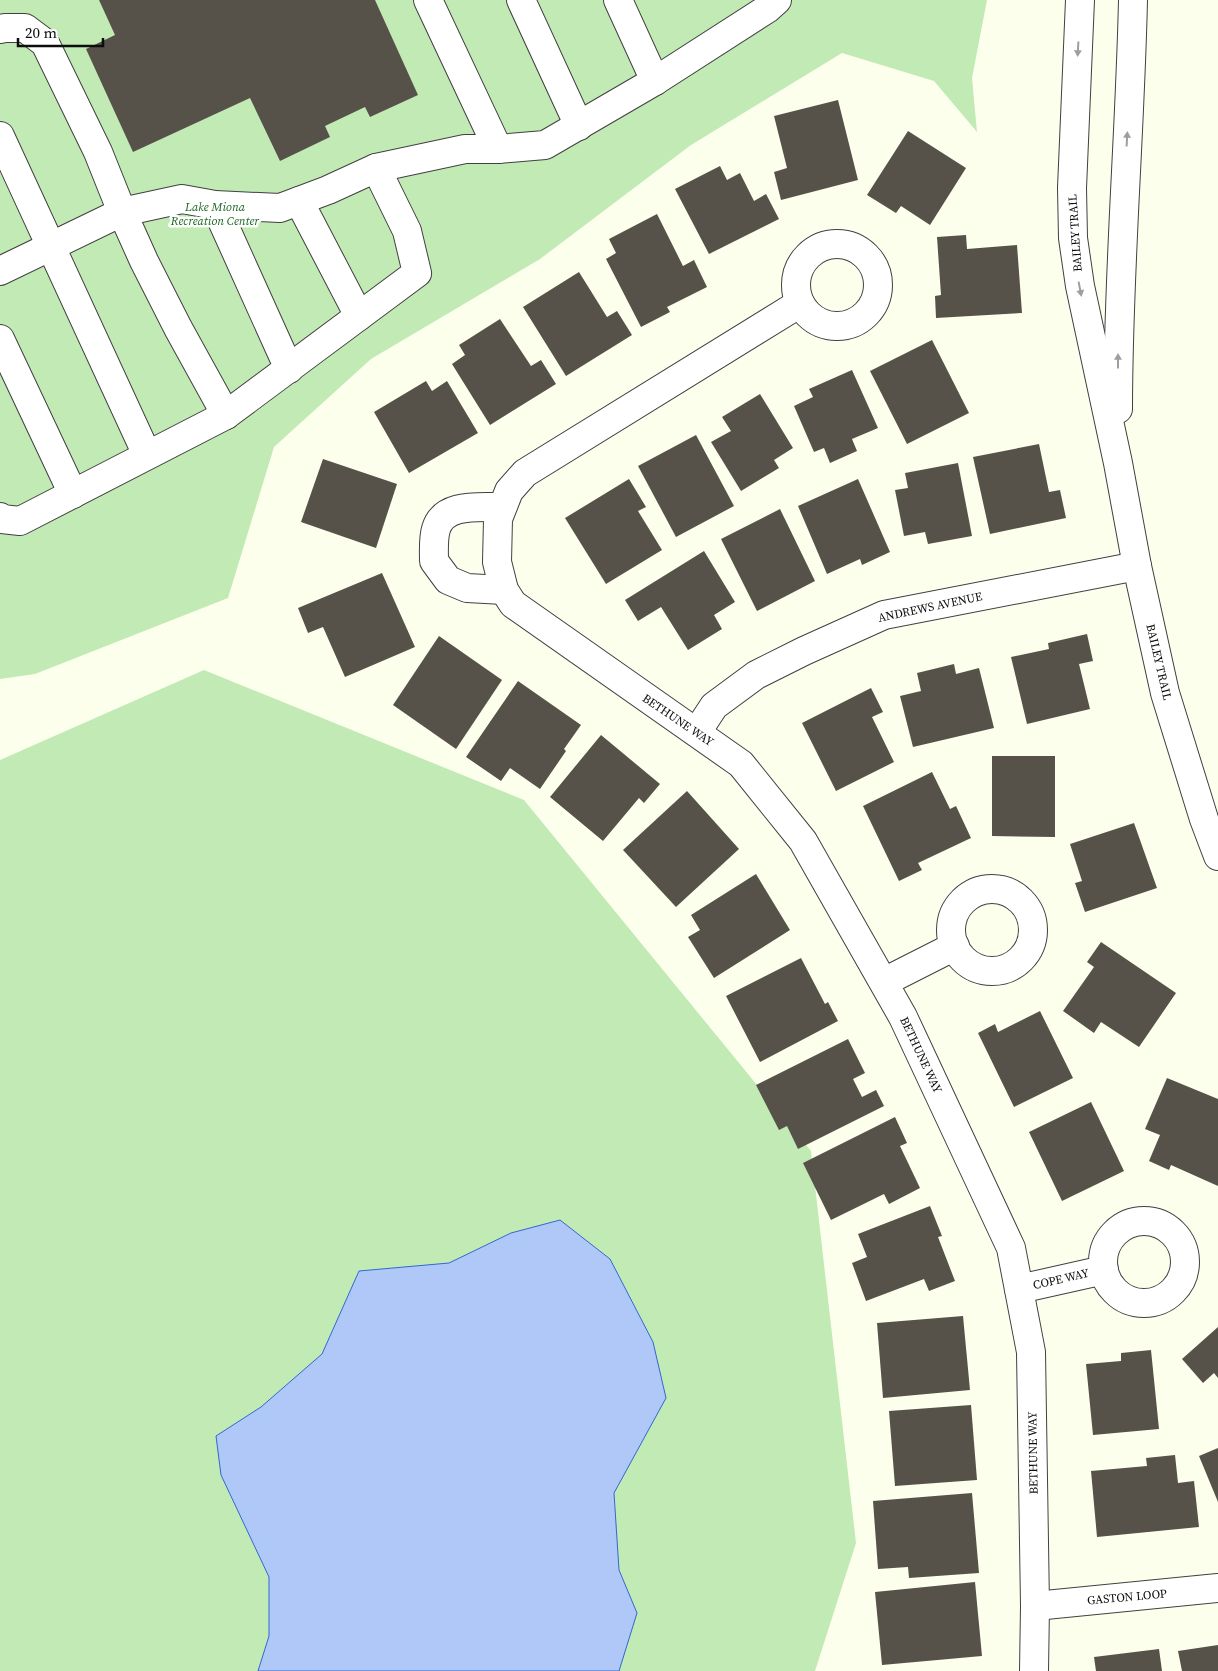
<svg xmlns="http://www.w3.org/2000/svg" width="1218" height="1671" font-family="'Source Serif 4',serif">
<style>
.green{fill:#c2eab5}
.water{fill:#b0c8f8;stroke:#3466d1}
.building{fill:#565249}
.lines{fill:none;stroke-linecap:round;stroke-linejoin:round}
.minor-casing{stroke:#404040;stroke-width:30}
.minor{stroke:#fff;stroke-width:28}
.oneway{fill:#9e9e9e}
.labels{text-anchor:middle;stroke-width:5;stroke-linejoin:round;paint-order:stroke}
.park-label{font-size:12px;font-style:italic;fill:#1b6621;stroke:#fff}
.street-label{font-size:12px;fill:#0d0d0d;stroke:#fff}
</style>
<rect width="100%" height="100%" fill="#fdffed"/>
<g class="green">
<polygon points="0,0 987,0 972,78 977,132 934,81 842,53 691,145 540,259 371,359 274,447 228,598 35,674 0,679"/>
<polygon points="204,670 524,800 811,1151 856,1543 815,1671 0,1671 0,760"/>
</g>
<polygon class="water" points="560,1220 610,1259 653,1342 666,1398 614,1493 619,1570 637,1613 619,1671 258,1671 269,1636 269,1577 221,1475 216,1436 261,1407 322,1354 359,1271 449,1263 511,1233"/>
<g class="building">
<polygon points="99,0 375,0 418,95 370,117 365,107 325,126 330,137 280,161 250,98 133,152 86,49 115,35"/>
<polygon points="838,100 858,180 781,200 774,172 787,168 774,116"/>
<polygon points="908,131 966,168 930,225 901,206 896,213 867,195"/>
<polygon points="720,166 727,180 740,173 754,201 766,194 779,219 709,254 675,189"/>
<polygon points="657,214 683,266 694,260 707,287 667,307 670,312 641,327 606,259 616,253 609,239"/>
<polygon points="966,235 967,249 1017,245 1022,313 936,318 935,296 941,295 937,237"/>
<polygon points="579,272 607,317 617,311 632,335 566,376 523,307"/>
<polygon points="500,319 531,366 541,360 556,384 490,425 452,364 465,355 459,345"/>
<polygon points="932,340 969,413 907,444 870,371"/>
<polygon points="852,370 878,428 852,439 857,451 830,463 824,448 814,452 794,406 813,397 809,389"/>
<polygon points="426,381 432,391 447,381 478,433 409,473 374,412"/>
<polygon points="760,394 793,448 774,460 779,468 741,491 711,442 731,431 722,417"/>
<polygon points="696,435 734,506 676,537 638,466"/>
<polygon points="1039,444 1049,492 1060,490 1066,518 990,534 973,457"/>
<polygon points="323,459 397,484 376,548 301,522"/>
<polygon points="958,463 972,536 928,544 925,532 904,536 895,490 908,488 905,473"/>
<polygon points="629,479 646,507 638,511 662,550 606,584 565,518"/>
<polygon points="858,479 890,552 862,565 860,559 827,574 798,506"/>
<polygon points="780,509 815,581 757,611 721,539"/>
<polygon points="704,551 735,602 714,615 722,629 688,650 661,607 638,621 625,600"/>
<polygon points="382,573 415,647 345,677 323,627 308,633 298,608"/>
<polygon points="1087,634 1093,661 1079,664 1090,709 1027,724 1011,657 1049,649 1048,643"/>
<polygon points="439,636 502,680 456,749 393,705"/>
<polygon points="954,664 956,674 979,668 994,728 913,747 900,696 921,691 917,673"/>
<polygon points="518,681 581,725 564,749 566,751 540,789 510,768 501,781 466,757"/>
<polygon points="871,688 883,712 872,717 894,762 836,791 802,723"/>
<polygon points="601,735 660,784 644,803 639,798 603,841 550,797"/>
<polygon points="992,756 1055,756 1055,837 992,836"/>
<polygon points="932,772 950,809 956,806 971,838 918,863 922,870 899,881 863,806"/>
<polygon points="687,791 739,849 676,907 623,850"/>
<polygon points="1134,823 1157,888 1085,912 1075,883 1082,881 1070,844"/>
<polygon points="756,874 790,930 714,978 688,937 700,930 691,915"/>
<polygon points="1101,942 1176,993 1139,1047 1101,1022 1094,1033 1063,1011 1094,967 1087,962"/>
<polygon points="801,958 825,1004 828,1002 838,1021 760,1062 726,996"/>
<polygon points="1040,1011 1073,1078 1014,1107 978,1033 995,1024 998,1032"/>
<polygon points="848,1039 865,1073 853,1079 862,1097 876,1090 884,1106 798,1149 787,1126 779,1130 756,1085"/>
<polygon points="1167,1078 1218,1099 1218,1186 1171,1165 1169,1170 1149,1161 1160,1135 1145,1129"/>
<polygon points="1091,1102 1124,1171 1062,1201 1029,1132"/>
<polygon points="895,1117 907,1143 900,1146 920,1188 889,1204 884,1194 831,1220 803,1163"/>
<polygon points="930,1206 942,1236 938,1237 955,1281 929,1291 924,1279 866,1301 852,1263 867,1257 858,1234"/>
<polygon points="963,1316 970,1390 883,1398 877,1323"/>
<polygon points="1218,1327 1218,1378 1214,1373 1203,1383 1182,1359"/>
<polygon points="1151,1350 1159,1429 1093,1435 1086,1364 1121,1361 1121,1353"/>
<polygon points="971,1405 977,1480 895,1486 889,1411"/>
<polygon points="1218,1448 1218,1502 1199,1456"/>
<polygon points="1175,1455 1178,1483 1194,1481 1199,1527 1097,1537 1091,1471 1147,1466 1146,1458"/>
<polygon points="972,1493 979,1573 909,1578 908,1567 878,1569 873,1501"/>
<polygon points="975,1582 982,1656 882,1665 875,1592"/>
<polygon points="1218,1645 1218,1671 1182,1671 1178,1651"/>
<polygon points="1159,1649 1162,1671 1096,1671 1094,1657"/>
</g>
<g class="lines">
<g class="minor-casing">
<g id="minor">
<polyline points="428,0 498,149"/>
<polyline points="521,0 579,126"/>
<polyline points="618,0 655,81"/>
<polyline points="1080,0 1072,188 1073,238 1080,286 1118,463 1137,566 1165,693 1204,819 1218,856"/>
<polyline points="0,29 5,28 25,28 45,43 98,152 122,212 144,261 178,328 226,415"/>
<polyline points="0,136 147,455"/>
<polyline points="299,201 359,316"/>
<polyline points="215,205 289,369"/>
<circle cx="837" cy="285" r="41"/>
<polyline points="0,271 122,212 182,199 215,205 280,208 328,190 376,168 465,149 498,149 545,145 655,81 767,9 777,0"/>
<polyline points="799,302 797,305 525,473 509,491 498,519 497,562 504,590 513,604 741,764 803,841 903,1017 1011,1248 1031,1352 1035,1606 1034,1671"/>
<polyline points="0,339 73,494"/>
<path d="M1118,409C1118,272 1130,136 1133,0"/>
<path d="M502,507C481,508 444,502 436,529C433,539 434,551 434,561L448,580L467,588L504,590"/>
<polyline points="0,517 2,519 20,521 226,415 417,273 407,231 376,168"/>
<polyline points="697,732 714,706 756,675 804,651 884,615 1137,566"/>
<circle cx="992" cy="930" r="41"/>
<polyline points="884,982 955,946"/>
<circle cx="1144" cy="1262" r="41"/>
<polyline points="1019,1289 1104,1270"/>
<polyline points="1035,1606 1218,1588"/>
</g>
</g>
<use href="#minor" class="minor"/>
</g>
<defs><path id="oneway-solid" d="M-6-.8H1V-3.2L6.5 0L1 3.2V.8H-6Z" transform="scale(1.25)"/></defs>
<g class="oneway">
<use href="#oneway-solid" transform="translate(1078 49) rotate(93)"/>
<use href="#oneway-solid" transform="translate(1127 139) rotate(-87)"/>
<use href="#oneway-solid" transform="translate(1080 289) rotate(79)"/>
<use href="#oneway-solid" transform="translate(1118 361) rotate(-90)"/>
</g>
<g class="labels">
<g class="park-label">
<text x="215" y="211">Lake Miona<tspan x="215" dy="14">Recreation Center</tspan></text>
</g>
<g class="street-label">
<text transform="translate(1075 233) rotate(-94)" y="4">BAILEY TRAIL</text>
<text transform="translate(930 607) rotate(-12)" y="4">ANDREWS AVENUE</text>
<text transform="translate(1159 662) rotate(77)" y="4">BAILEY TRAIL</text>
<text transform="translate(678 720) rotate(34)" y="4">BETHUNE WAY</text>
<text transform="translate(921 1055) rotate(65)" y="4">BETHUNE WAY</text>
<text transform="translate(1061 1279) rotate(-13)" y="4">COPE WAY</text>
<text transform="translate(1033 1453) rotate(-91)" y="4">BETHUNE WAY</text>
<text transform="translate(1127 1597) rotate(-5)" y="4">GASTON LOOP</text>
</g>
</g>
<path d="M18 38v8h85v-8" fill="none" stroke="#0d0d0d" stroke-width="2.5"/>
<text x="25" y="38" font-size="15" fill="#0d0d0d" stroke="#ffffff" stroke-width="4" paint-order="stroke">20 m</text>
</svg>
